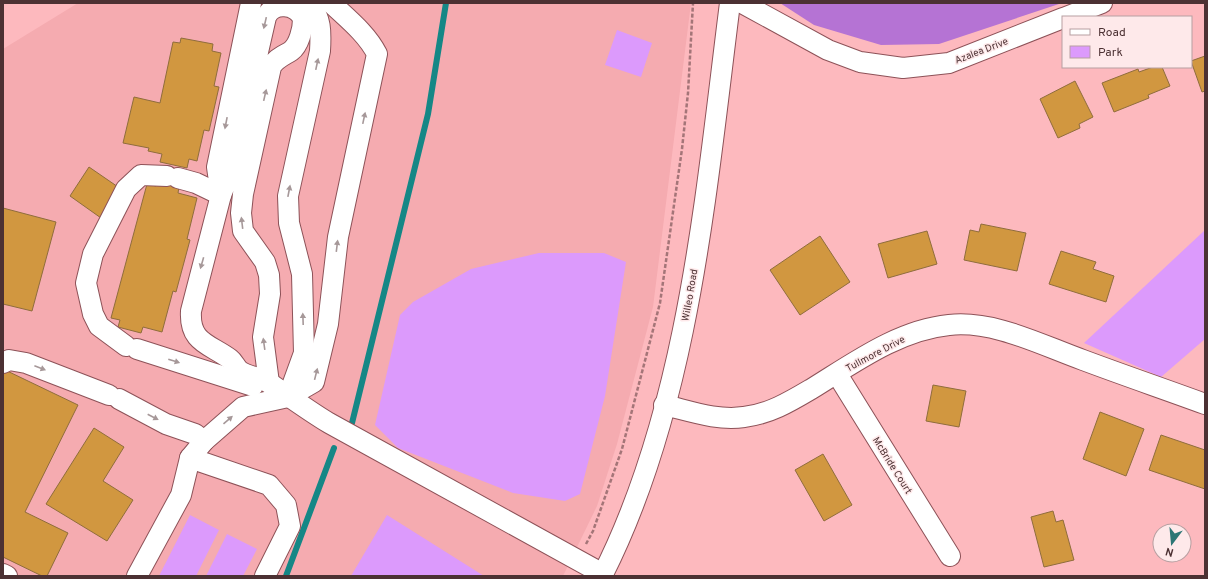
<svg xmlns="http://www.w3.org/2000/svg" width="1208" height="579" font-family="Overpass,sans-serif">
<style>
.built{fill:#f5abb0}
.green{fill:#dc9afc}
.forest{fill:#b573d4}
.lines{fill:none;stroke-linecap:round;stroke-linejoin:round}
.stream{stroke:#158786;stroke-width:6}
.building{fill:#d19740;stroke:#8f6d3c}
.minor-casing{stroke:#8d5258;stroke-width:22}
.path{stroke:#a47578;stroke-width:2.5;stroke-dasharray:4 2;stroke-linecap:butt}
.minor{stroke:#fff;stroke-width:20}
.oneway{fill:#a69899}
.labels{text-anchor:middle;stroke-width:3;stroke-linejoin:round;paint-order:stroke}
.street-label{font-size:10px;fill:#4c3133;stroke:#fee9ea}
</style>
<rect width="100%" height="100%" fill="#fdb9be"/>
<polygon class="built" points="78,3 691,3 653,307 617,444 597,506 563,576 3,576 3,49"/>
<g class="green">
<polygon points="617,30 652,43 641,77 605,65"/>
<polygon points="1205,230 1205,339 1161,377 1084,343"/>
<polygon points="539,253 604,253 626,262 605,396 580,494 565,501 513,493 398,448 375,425 400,315 413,302 471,269"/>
<polygon points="190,515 219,530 196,576 159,576"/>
<polygon points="387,515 484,576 351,576"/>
<polygon points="227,534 257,549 243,576 206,576"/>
</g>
<polygon class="forest" points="780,3 1062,3 939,44 881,45 814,25"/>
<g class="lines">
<g class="stream">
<polyline points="352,423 428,114 446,3"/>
<polyline points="286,576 334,448"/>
</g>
</g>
<g class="building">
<polygon points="181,38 213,44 212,51 221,53 214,86 219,87 209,131 204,130 197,161 189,159 187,168 160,162 162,154 148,151 149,148 123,143 134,97 160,103 173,42 180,43"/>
<polygon points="1205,56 1205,91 1202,92 1191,61"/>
<polygon points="1153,67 1162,67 1170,86 1148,95 1149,98 1114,112 1102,83 1138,69 1139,72"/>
<polygon points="1075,81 1093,117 1079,124 1080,128 1058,138 1040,99"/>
<polygon points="89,167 121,189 101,218 70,196"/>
<polygon points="158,181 179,187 178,193 197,198 187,239 190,240 176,292 173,291 162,332 143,327 141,333 118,327 120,320 111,318 147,184 156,186"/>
<polygon points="3,208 56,222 32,311 3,304"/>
<polygon points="981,224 1026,233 1017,271 964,260 970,230 979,232"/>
<polygon points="927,231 937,264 888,278 878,244"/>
<polygon points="820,236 850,282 800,315 770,270"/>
<polygon points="1061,251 1096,262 1093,269 1114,276 1106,302 1049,284"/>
<polygon points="3,369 78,405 25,512 68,533 47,576 42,576 3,557"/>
<polygon points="933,385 966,391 959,427 926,421"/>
<polygon points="1100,412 1144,429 1126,476 1083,459"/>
<polygon points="94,428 124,447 103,481 133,500 107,541 46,504"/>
<polygon points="1161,435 1205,450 1205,489 1149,470"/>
<polygon points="823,454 852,505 824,521 795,470"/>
<polygon points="1053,511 1056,522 1063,520 1074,560 1044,567 1031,517"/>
</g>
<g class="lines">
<g class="minor-casing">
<g id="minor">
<path d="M251,3L217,167L221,195L191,311C189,343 210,344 230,359C234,362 236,368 240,371C248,377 262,377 271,384C290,397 309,411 329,423L603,574"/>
<polyline points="742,3 828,50 860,62 903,68 949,63 1063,18"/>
<polyline points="1066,17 1102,3"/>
<path d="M178,178L196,183L221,195L231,170L266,17C273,1 297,4 303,19C303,29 299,45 291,51C283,56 275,59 271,67L243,194L241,213L243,231L265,262L269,275L270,294L263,337L269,383"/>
<polyline points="126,346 99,326 93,314 86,283 93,254 126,189 141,175 167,176"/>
<polyline points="137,349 253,386"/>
<polyline points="3,363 9,360 26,363 109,395"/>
<polyline points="837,374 950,556"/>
<path d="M288,397L304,353L302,274L289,223L288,196L320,51C321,34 322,16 308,3"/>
<polyline points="119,399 166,424 195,434 204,441"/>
<path d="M664,405C690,411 717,421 744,417C770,414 791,401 813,388C855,362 899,330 949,325C994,320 1041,345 1083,360C1123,375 1164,389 1205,404"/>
<polyline points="190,458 269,485 286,505 290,526 265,576"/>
<polyline points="3,574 7,576"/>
<path d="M137,576L181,495L190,458L204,441L243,407L288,397L314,382L328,324L338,237L377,54C367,34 348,19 331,3"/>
<path d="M602,576C689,405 706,191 730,3"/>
</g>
</g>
<polyline class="path" points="586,544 593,531 622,449 660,303 682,149 688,93 693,3"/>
<use href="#minor" class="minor"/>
</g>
<defs><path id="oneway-solid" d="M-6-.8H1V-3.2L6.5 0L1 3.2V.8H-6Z"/></defs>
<g class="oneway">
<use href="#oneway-solid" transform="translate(265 23) rotate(103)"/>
<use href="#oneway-solid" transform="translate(317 64) rotate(-78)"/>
<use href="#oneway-solid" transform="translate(265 95) rotate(-77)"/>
<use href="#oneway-solid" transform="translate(364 118) rotate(-78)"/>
<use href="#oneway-solid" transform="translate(226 123) rotate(101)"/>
<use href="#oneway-solid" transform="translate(289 191) rotate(-79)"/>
<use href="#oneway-solid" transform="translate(242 223) rotate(-97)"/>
<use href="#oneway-solid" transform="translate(337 246) rotate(-83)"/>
<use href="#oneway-solid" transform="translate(202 263) rotate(106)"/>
<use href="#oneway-solid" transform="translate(303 319) rotate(-92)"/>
<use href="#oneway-solid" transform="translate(264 344) rotate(-98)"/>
<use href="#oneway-solid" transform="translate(174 361) rotate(18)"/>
<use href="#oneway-solid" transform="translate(40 368) rotate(21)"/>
<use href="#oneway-solid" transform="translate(316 374) rotate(-76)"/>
<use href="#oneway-solid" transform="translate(153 417) rotate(27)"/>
<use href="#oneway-solid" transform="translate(228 420) rotate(-41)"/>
</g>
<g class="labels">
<g class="street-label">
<text transform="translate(981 50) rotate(-21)" y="4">Azalea Drive</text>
<text transform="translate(689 295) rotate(-80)" y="4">Willeo Road</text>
<text transform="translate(875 353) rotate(-28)" y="4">Tullmore Drive</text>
<text transform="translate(893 465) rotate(58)" y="4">McBride Court</text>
</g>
</g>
<rect width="1208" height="579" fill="none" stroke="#4c3133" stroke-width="8"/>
<rect x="1062" y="16" width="130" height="52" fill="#fee9ea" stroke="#b79fa1"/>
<rect x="1070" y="29" width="20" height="6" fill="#ffffff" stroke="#b79fa1"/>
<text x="1098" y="36" font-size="12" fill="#4c3133">Road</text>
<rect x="1070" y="46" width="20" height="12" fill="#dc9afc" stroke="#b79fa1"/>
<text x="1098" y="56" font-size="12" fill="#4c3133">Park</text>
<g transform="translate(1172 543) rotate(196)"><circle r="19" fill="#fee9ea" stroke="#b79fa1"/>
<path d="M0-3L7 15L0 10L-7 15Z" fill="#2c7675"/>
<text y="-6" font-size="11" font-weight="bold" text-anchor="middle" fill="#4c3133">N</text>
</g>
</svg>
